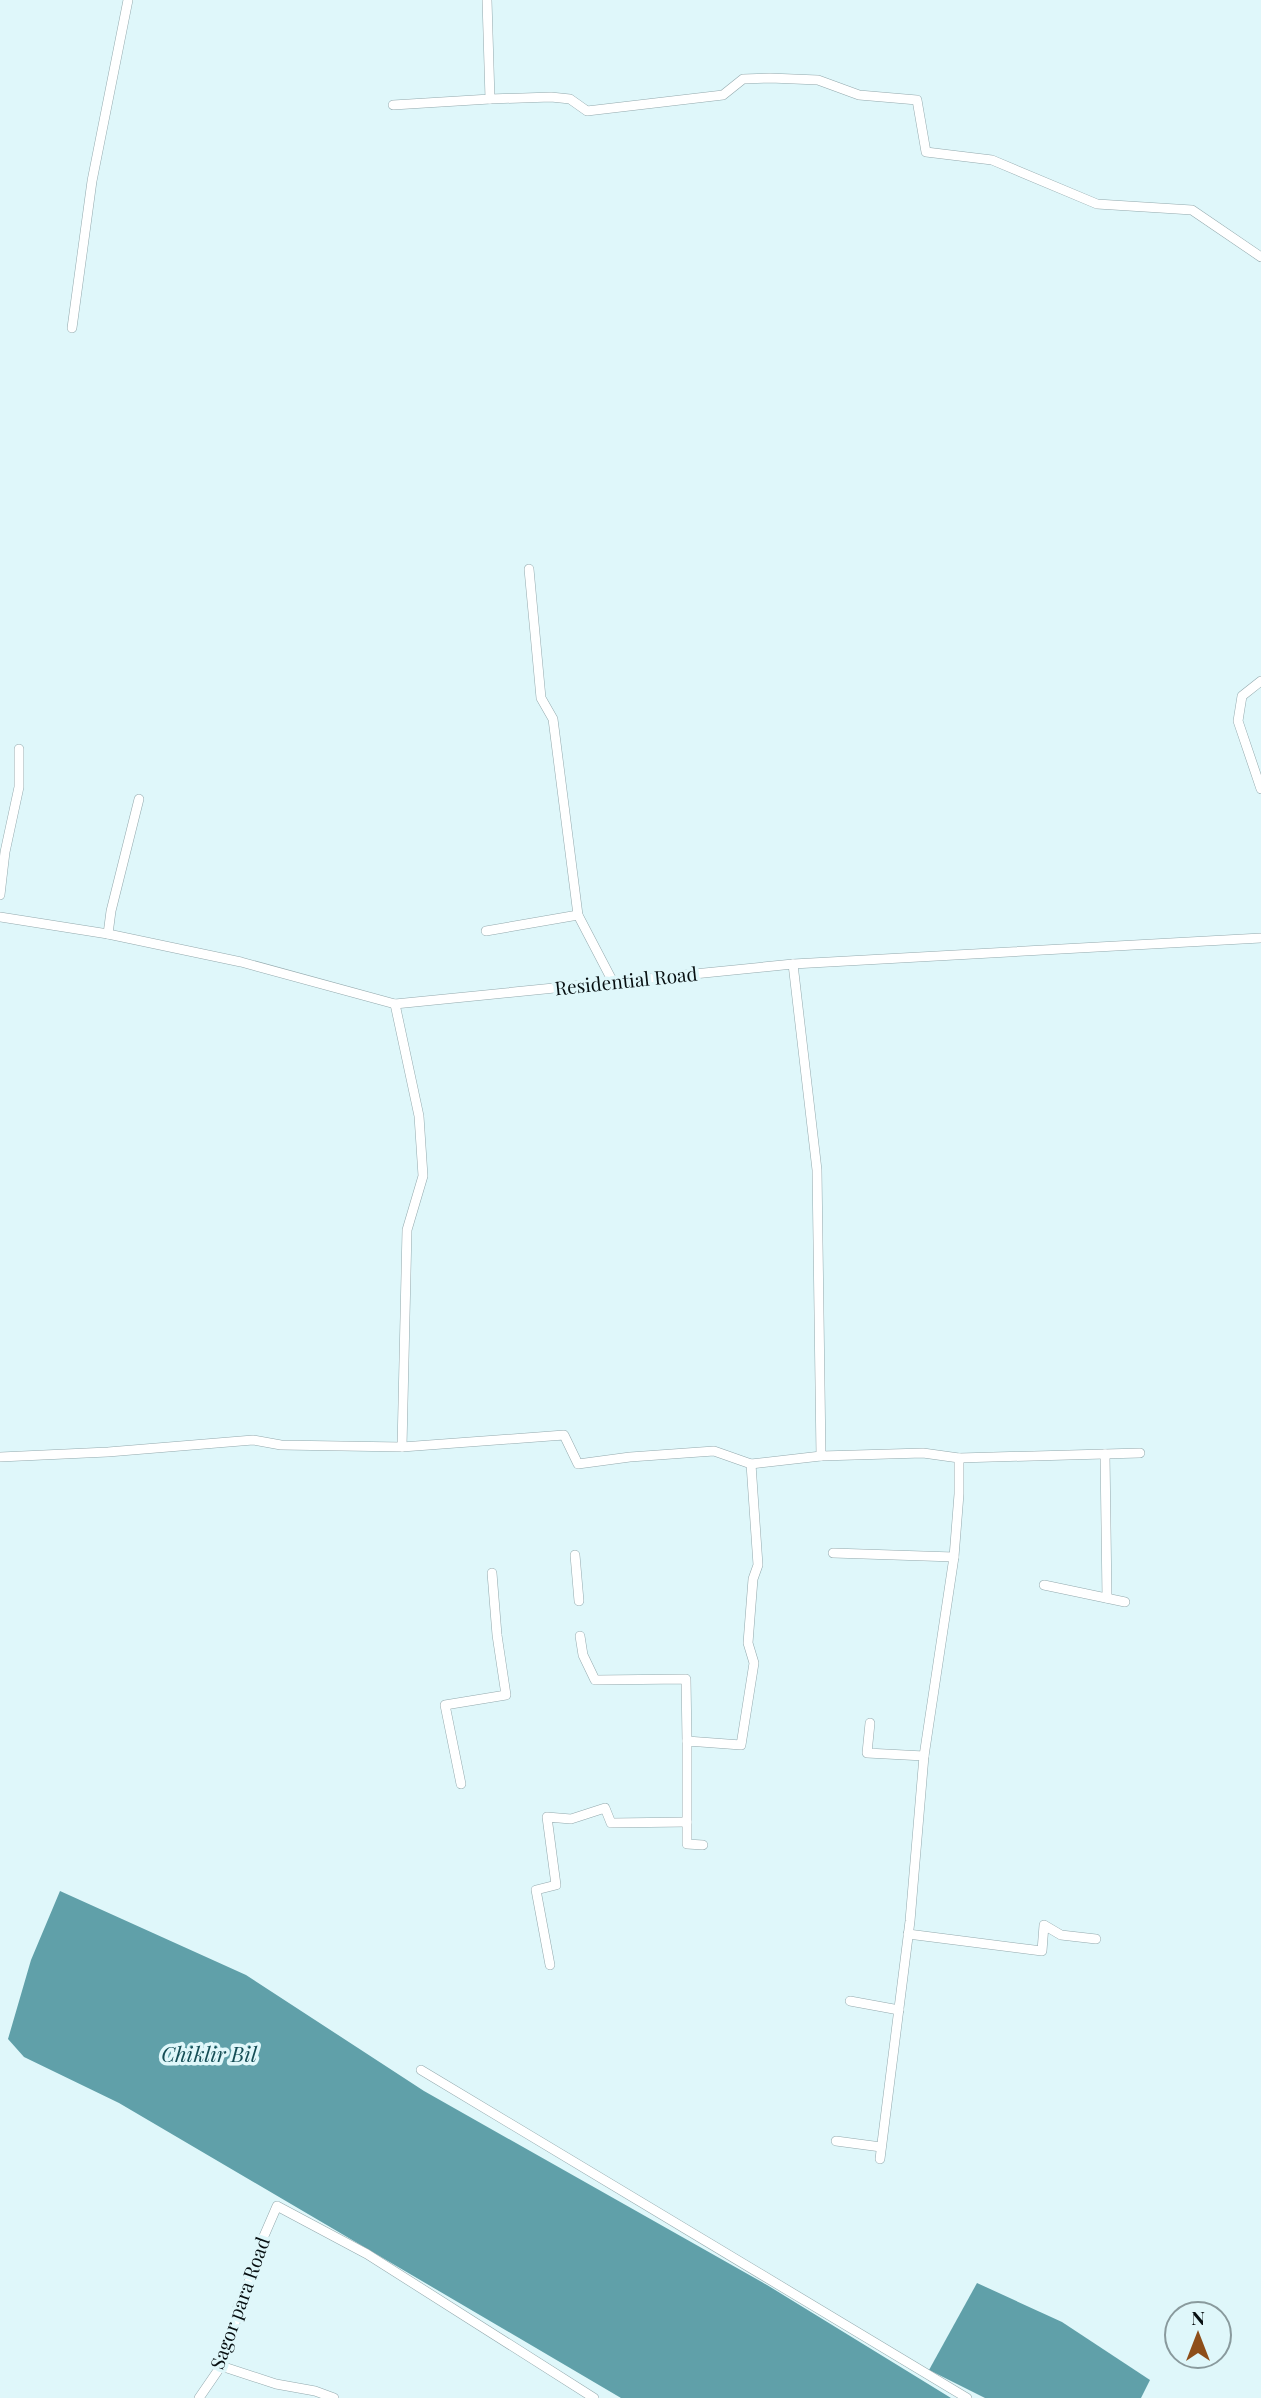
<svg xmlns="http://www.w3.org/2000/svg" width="1261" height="2398" font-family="'Playfair Display',serif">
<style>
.water{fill:#60a0a9}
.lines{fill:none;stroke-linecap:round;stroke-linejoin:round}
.minor-casing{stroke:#93a9ad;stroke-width:10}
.minor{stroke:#fff;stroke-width:9}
.labels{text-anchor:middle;stroke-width:7;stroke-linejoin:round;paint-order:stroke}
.street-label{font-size:19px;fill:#070f11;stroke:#dff7fa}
.water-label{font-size:21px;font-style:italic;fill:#154e56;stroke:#dff7fa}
</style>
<rect width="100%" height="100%" fill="#dff7fa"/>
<g class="water">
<polygon points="60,1891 246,1975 424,2091 767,2285 951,2398 621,2398 119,2103 24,2057 8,2039 31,1960"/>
<polygon points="977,2283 1062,2322 1150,2380 1141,2398 985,2398 929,2370"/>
</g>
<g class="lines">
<g class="minor-casing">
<g id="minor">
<polyline points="490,99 551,97 570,99 587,111 723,95 743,79 770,78 818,80 859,95 917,100 926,152 992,160 1097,204 1192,210 1261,257"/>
<polyline points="393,105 490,99 487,0"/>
<polyline points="72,328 92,181 128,0"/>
<polyline points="529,569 541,698 553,719 578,915 613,982"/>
<polyline points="1261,681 1242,696 1238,721 1261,789"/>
<polyline points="0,895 5,852 19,787 19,749"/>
<polyline points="0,917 108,934 241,962 395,1004 793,964 1261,938"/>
<polyline points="486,931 578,915"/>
<polyline points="108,934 111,911 139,799"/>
<polyline points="793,964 817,1170 821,1456 923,1453 959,1458 959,1494 954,1557 924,1756 910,1921 880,2159"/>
<polyline points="395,1004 419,1116 423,1176 407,1230 402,1447"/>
<polyline points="1105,1454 1107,1598"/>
<polyline points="0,1457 108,1452 253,1440 281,1445 402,1447 564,1435 578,1464 630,1457 714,1451 751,1464 821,1456"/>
<polyline points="959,1458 1140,1453"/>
<polyline points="833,1553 954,1557"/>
<polyline points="575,1555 579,1601"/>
<polyline points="1044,1585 1125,1602"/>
<polyline points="580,1636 583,1655 595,1680 686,1679 687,1741"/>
<polyline points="870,1723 867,1753 924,1756"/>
<polyline points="461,1784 445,1705 506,1695 497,1635 492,1573"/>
<polyline points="703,1845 687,1844 687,1741 741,1745 754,1663 748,1643 753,1579 758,1565 751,1464"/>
<polyline points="908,1934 1042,1951 1044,1925 1061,1935 1096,1939"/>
<polyline points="550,1965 536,1890 556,1885 547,1817 571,1819 605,1808 611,1823 687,1822"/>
<polyline points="850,2001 899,2010"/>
<polyline points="421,2070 967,2398"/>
<polyline points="836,2141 881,2147"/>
<polyline points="221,2366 276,2384 315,2391 334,2398"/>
<polyline points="199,2398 221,2366 234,2330 238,2306 255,2268 264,2236 277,2206 367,2254 594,2398"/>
</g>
</g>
<use href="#minor" class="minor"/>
</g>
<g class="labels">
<g class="street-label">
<text transform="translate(626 981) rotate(-6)" y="7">Residential Road</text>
<text transform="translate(240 2303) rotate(-70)" y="7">Sagor para Road</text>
</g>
<g class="water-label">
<text x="209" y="2062">Chiklir Bil</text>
</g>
</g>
<g transform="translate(1198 2335)"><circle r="33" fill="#dff7fa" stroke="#899a9d" stroke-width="2"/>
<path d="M0-5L12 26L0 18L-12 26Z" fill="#8e4e19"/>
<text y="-10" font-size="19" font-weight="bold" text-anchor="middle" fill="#070f11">N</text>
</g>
</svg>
